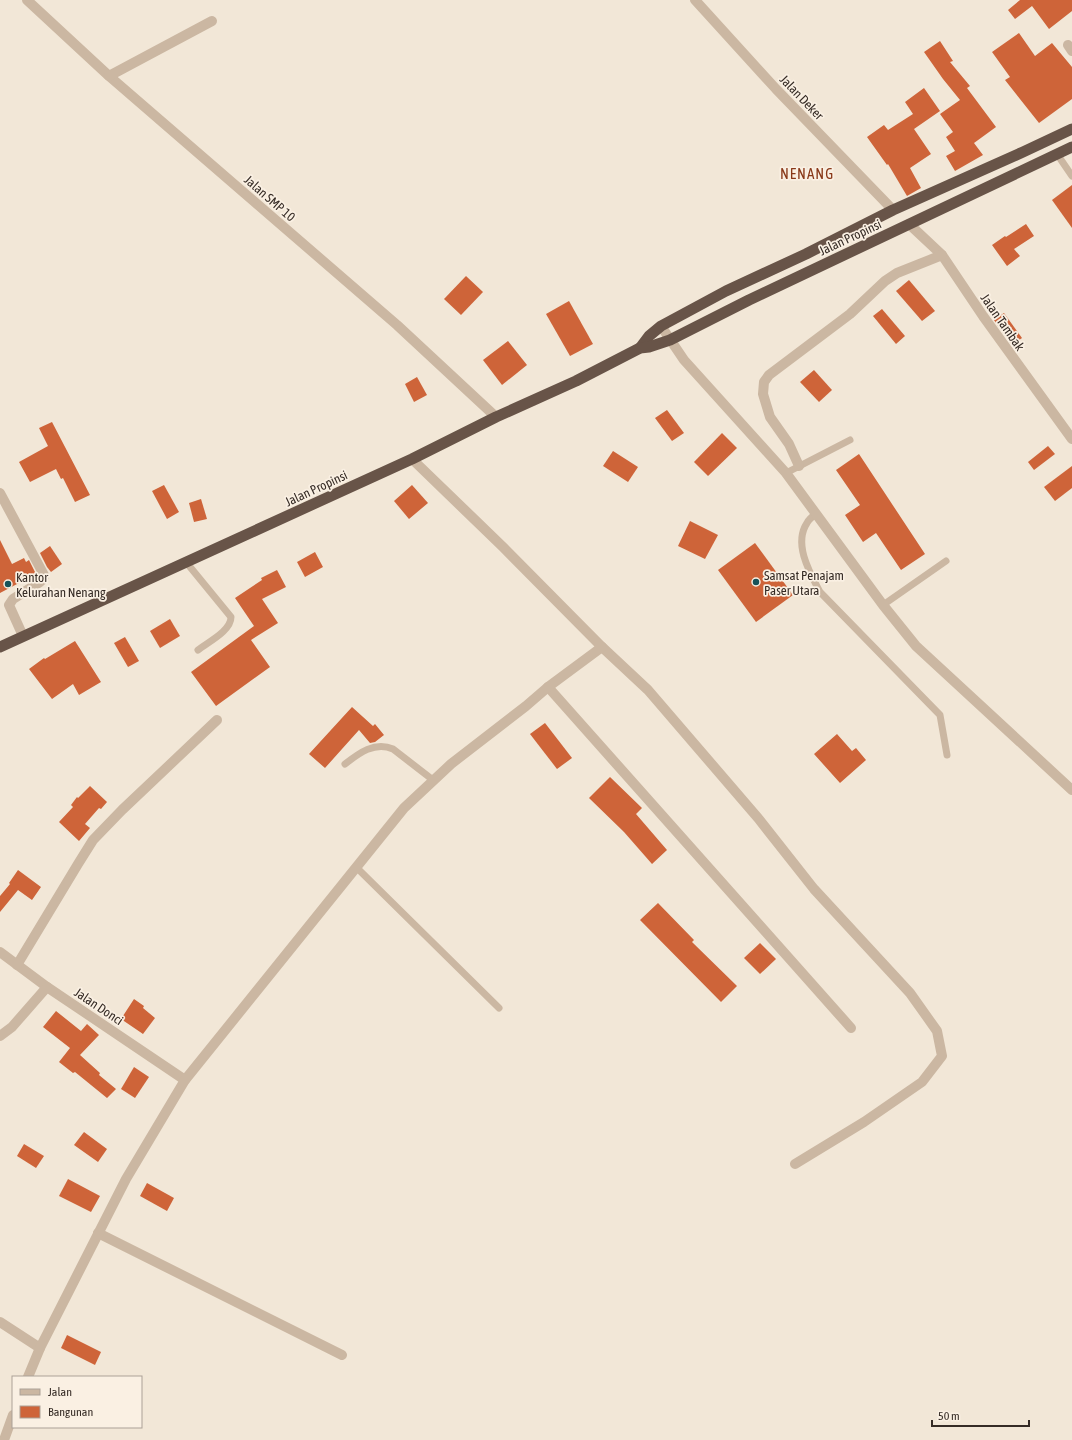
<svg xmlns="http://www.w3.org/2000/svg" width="1072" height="1440" font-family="'Asap Condensed',sans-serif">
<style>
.building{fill:#ce6439}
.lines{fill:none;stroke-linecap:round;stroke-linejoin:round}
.service{stroke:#cbb7a2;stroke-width:7}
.minor{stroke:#cbb7a2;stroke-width:10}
.trunk{stroke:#685448;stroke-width:11}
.poi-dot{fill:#185259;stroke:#faf0e3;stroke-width:1.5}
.labels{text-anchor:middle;stroke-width:3.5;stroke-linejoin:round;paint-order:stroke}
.street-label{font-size:13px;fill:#352b25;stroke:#faf0e3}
.poi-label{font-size:13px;fill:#352b25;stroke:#faf0e3;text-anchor:start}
.quarter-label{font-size:15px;letter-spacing:1px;fill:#893919;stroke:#faf0e3}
</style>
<rect width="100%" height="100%" fill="#f2e7d7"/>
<g class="building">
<polygon points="1020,0 1072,0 1072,11 1049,29 1032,6 1015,19 1008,10"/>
<polygon points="1019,33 1035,56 1052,43 1072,67 1072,99 1039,123 1005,80 1010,77 992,52"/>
<polygon points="940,41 953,61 950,62 970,86 967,88 996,127 974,143 983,155 955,171 946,156 955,151 946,137 953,132 940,114 960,100 943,79 924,52"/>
<polygon points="924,88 940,111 914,129 931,154 910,168 921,188 907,196 888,164 887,165 867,137 884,125 888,130 913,114 905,102"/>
<polygon points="1072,185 1072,228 1052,200"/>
<polygon points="1026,224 1034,236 1014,249 1020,256 1007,266 992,245 1005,236 1006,237"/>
<polygon points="466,276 483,292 461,315 444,299"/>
<polygon points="909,280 935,311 922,321 896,291"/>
<polygon points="569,301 593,344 570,356 546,314"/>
<polygon points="882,309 905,336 896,344 873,316"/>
<polygon points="1004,313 1022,338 1012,345 994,320"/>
<polygon points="508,341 527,365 502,385 483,360"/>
<polygon points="814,370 832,390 819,402 800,382"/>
<polygon points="417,377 427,395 414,402 405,384"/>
<polygon points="667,410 684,433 672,441 655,418"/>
<polygon points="52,422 90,495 75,502 63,478 61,479 56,469 30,482 19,462 48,446 39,428"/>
<polygon points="722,433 737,448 708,476 694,462"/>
<polygon points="1048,446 1055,454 1034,470 1028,462"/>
<polygon points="613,451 638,467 628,482 603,466"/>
<polygon points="859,454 925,554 901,570 876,533 863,542 845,515 860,505 836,470"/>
<polygon points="1072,466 1072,488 1055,501 1044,487"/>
<polygon points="164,485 179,512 167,519 152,491"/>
<polygon points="412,485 428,503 409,519 394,501"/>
<polygon points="201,499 207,519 194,522 189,503"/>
<polygon points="690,521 718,535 705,559 678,546"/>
<polygon points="0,540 12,564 24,558 26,562 29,560 36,574 0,593"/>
<polygon points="755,543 793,595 756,622 718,570"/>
<polygon points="50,546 62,564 51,572 47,567 40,553"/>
<polygon points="315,552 323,567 305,577 297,562"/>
<polygon points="277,570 286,587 262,599 278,623 251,640 270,667 216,706 191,672 254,626 235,598 262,580 261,578"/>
<polygon points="170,619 180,636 160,648 150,631"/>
<polygon points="125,637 139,661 128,667 114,643"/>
<polygon points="75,641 101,682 79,695 73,684 52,699 29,669 44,658 45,659"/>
<polygon points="352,707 373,726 375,724 384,735 375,742 370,743 359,730 325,768 309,754"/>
<polygon points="545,723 572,758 557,769 530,734"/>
<polygon points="837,734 852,751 856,748 866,760 840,783 814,754"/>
<polygon points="610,777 642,808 636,814 667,850 652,864 624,832 589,798"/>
<polygon points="90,786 107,802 101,809 99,808 85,824 90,828 79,841 59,822 73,807 71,805 77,797 78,798"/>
<polygon points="18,870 41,887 32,900 18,890 0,912 0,896 10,884 9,883"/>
<polygon points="658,903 694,940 692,942 737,986 721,1002 640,920"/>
<polygon points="760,943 776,959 760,974 744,958"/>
<polygon points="134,999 144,1006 143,1008 155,1018 143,1034 121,1019"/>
<polygon points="56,1011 81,1031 87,1024 99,1035 80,1055 100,1073 99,1075 116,1089 107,1098 75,1072 73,1073 59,1062 70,1048 43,1027"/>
<polygon points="134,1067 149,1077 135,1098 121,1089"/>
<polygon points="84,1132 107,1149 98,1162 74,1145"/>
<polygon points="24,1144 44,1156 36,1168 17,1156"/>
<polygon points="68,1179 100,1196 91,1212 59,1196"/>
<polygon points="147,1183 174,1198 167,1211 140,1196"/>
<polygon points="67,1335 101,1352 95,1365 61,1348"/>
</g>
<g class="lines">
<g class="service">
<polyline points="1057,154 1072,176"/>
<polyline points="786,473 850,440"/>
<path d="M816,514C813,516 809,519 807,523C793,544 810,573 820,592L940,715L947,755"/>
<path d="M186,562L231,617C231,631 208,642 198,650"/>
<polyline points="883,605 946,561"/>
<path d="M345,764C359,753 375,741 393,749L433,780"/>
<polyline points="356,867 499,1008"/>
</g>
<g class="minor">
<polyline points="27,0 109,76 397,325 496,417"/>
<polyline points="695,0 776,89 893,210"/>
<polyline points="1068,45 1072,51"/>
<polyline points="109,76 212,21"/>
<polyline points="909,224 942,255 983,316 1072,439"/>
<polyline points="661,326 684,360 786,473 883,605 916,646 1072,790"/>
<polyline points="799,466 789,444 770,417 763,394 764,382 769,375 850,314 885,281 897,273 942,255"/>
<polyline points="0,493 44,575 43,579 40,582 13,599 9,605 23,636"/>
<polyline points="602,647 648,690 758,818 814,889 910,993 937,1031 942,1056 922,1082 864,1122 795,1164"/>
<polyline points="548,687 851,1028"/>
<polyline points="0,952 47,987 185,1080"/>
<polyline points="17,965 78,864 93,840 122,810 217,720"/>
<polyline points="0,1036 12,1027 47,987"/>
<polyline points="98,1233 342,1355"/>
<polyline points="0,1322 40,1348"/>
<polyline points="28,1377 40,1348 126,1179 185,1080 404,808 451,764 526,706 548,687 602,647 503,547 412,459"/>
<polyline points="4,1440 13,1415"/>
</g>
<g class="trunk">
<polyline points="640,348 649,336 661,326 726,291 806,254 893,210 1023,152 1072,129"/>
<polyline points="0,647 412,459 496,417 576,381 640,348 649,347 670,340 749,300 1072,147"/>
</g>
</g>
<g class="poi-dot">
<circle cx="756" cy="582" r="4"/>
<circle cx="8" cy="584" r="4"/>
</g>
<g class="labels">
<g class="street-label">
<text transform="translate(802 97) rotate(46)" y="5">Jalan Deker</text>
<text transform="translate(270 198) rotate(41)" y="5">Jalan SMP 10</text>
<text transform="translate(850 237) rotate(-25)" y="5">Jalan Propinsi</text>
<text transform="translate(1003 322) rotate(55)" y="5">Jalan Tambak</text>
<text transform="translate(316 488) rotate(-25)" y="5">Jalan Propinsi</text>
<text transform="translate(99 1006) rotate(34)" y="5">Jalan Donci</text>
</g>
<g class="poi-label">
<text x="764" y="580">Samsat Penajam<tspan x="764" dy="15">Paser Utara</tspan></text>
<text x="16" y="582">Kantor<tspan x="16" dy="15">Kelurahan Nenang</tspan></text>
</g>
<g class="quarter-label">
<text x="807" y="179">NENANG</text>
</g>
</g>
<rect x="12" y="1376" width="130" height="52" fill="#faf0e3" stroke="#aba197"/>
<rect x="20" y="1389" width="20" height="6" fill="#cbb7a2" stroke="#aba197"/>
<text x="48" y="1396" font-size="12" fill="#352b25">Jalan</text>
<rect x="20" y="1406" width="20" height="12" fill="#ce6439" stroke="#aba197"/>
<text x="48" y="1416" font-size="12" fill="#352b25">Bangunan</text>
<path d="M932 1420v6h97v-6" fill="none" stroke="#352b25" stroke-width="2"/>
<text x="938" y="1420" font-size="12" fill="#352b25" stroke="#faf0e3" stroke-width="3" paint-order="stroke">50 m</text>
</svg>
